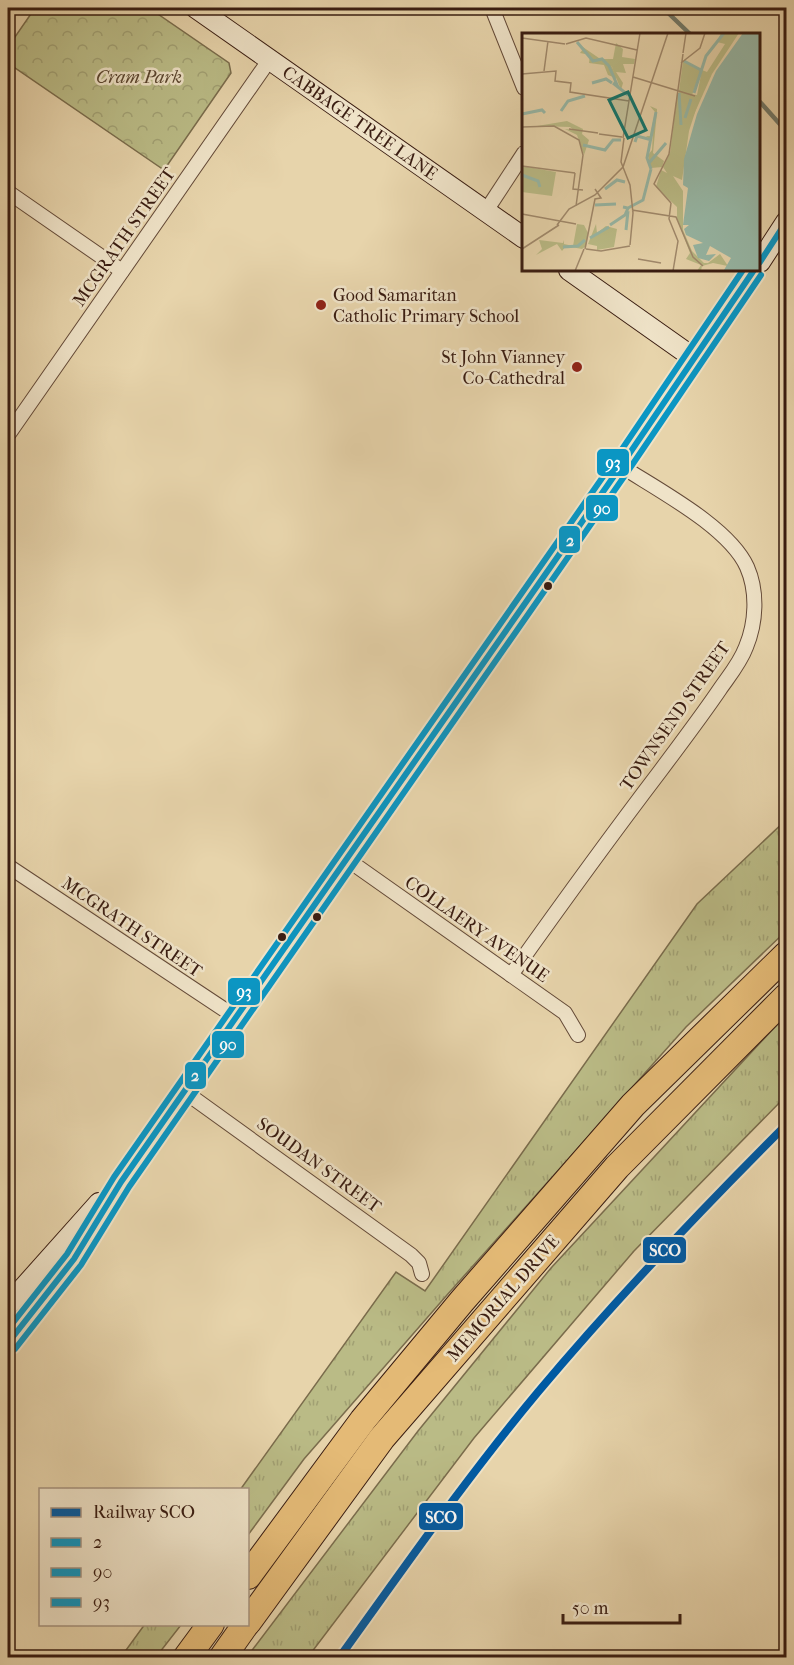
<svg xmlns="http://www.w3.org/2000/svg" width="794" height="1665" font-family="'IM FELL French Canon',serif">
<style>
.grass{fill:url(#grass-tufts);stroke:#7a6c4c;stroke-width:1.5}
.park{fill:url(#park-crowns);stroke:#7a6c4c;stroke-width:1.5}
.lines{fill:none;stroke-linecap:round;stroke-linejoin:round}
.stream{stroke:#717a6b;stroke-width:4.5}
.minor-casing{stroke:#644a38;stroke-width:16}
.secondary-casing{stroke:#391c11;stroke-width:22}
.motorway-casing{stroke:#391c11;stroke-width:28}
.minor{stroke:#efe3c8;stroke-width:14}
.secondary{stroke:#efe3c8;stroke-width:20}
.motorway{stroke:#e4ba76;stroke-width:26}
.bus-1-casing{stroke:#efe3c8;stroke-width:10}
.bus-2-casing{stroke:#efe3c8;stroke-width:10}
.bus-3-casing{stroke:#efe3c8;stroke-width:10}
.bus-1{stroke:#0b96c3;stroke-width:6}
.bus-2{stroke:#0b96c3;stroke-width:6}
.bus-3{stroke:#0b96c3;stroke-width:6}
.rail-1-casing{stroke:#efe3c8;stroke-width:12}
.rail-1{stroke:#005aa3;stroke-width:8}
.poi-dot{fill:#8f2418;stroke:#efe3c8;stroke-width:2}
.bus-dot{fill:#391c11;stroke:#efe3c8;stroke-width:2}
.labels{text-anchor:middle;stroke-width:5;stroke-linejoin:round;paint-order:stroke}
.park-label{font-size:18px;font-style:italic;fill:#59442e;stroke:#efe3c8}
.street-label{font-size:18px;fill:#391c11;stroke:#efe3c8}
.poi-label{font-size:18px;fill:#391c11;stroke:#efe3c8;text-anchor:start}
.inset-river{fill:none;stroke:#97b8a7;stroke-width:3}
.inset-road{fill:none;stroke:#a18a6d;stroke-width:1.5}
.view{fill:#0f766e;fill-opacity:0.15;stroke:#0f766e;stroke-width:3}
.inset-edge{fill:none;stroke:#391c11;stroke-width:3}
.line-badge{stroke:#efe3c8;stroke-width:2}
.badge-label{font-size:16px;text-anchor:middle;font-weight:bold;fill:#fff}
</style>
<defs>
<pattern id="grass-tufts" width="24" height="20" patternUnits="userSpaceOnUse" patternTransform="scale(1.5)"><rect width="24" height="20" fill="#babb86"/><path d="M3 7l-1-3M5 7V3M7 7l1-3M15 17l-1-3M17 17v-4M19 17l1-3" fill="none" stroke="#a1a073"/></pattern>
<pattern id="park-crowns" width="20" height="18" patternUnits="userSpaceOnUse" patternTransform="scale(1.5)"><rect width="20" height="18" fill="#babb86"/><path d="M2 6a3 3 0 1 1 6 0M12 15a3 3 0 1 1 6 0" fill="none" stroke="#a1a073"/></pattern>
</defs>
<rect width="100%" height="100%" fill="#e7d4ab"/>
<filter id="stains"><feTurbulence type="fractalNoise" baseFrequency=".00333" numOctaves="4"/><feColorMatrix values="0 0 0 0 .2 0 0 0 0 .09 0 0 0 0 .02 0 0 0 .5 -.17"/></filter>
<radialGradient id="worn" r=".72"><stop offset=".6" stop-color="#630" stop-opacity="0"/><stop offset="1" stop-color="#630" stop-opacity=".3"/></radialGradient>
<g class="grass">
<polygon points="786,820 786,931 686,1027 447,1295 304,1459 248,1535 248,1490 240,1490 396,1272 425,1291 697,904"/>
<polygon points="786,1015 786,1096 634,1251 474,1438 308,1657 247,1657 418,1431 551,1268"/>
<polygon points="145,1624 181,1625 156,1657 121,1657"/>
</g>
<polygon class="park" points="35,8 149,8 229,63 231,73 164,170 8,63 8,47"/>
<g class="lines">
<g class="stream">
<polyline points="663,8 690,34"/>
<polyline points="760,102 786,131"/>
</g>
<g class="minor-casing">
<g id="minor">
<polyline points="492,8 524,88"/>
<polyline points="8,192 122,271"/>
<polyline points="486,211 524,153"/>
<polyline points="8,435 270,59"/>
<polyline points="348,860 565,1013 578,1035"/>
<polyline points="8,866 237,1018"/>
<path d="M511,975C560,906 610,837 661,770C681,743 701,717 720,689C729,676 740,663 746,647C756,623 758,592 747,567C729,527 658,490 621,466"/>
<polyline points="185,1092 411,1255 419,1263 422,1274"/>
</g>
</g>
<g class="secondary-casing">
<g id="secondary">
<polyline points="196,8 524,238"/>
<polyline points="760,262 786,222"/>
<polyline points="569,270 695,359"/>
<polyline points="8,1305 99,1203"/>
<polyline points="8,1343 74,1259 121,1182 621,466 754,270"/>
</g>
</g>
<g class="motorway-casing">
<g id="motorway">
<polyline points="248,1576 363,1420 462,1301 633,1105 786,955"/>
<polyline points="248,1622 382,1438 617,1167 786,997"/>
<polyline points="186,1658 211,1624"/>
<polyline points="222,1658 246,1624"/>
</g>
</g>
<use href="#minor" class="minor"/>
<use href="#secondary" class="secondary"/>
<use href="#motorway" class="motorway"/>
<g class="bus-1-casing">
<g id="bus-1">
<polyline points="760,262 786,222"/>
<polyline points="8,1343 74,1259 121,1182 621,466 754,270"/>
</g>
</g>
<g class="bus-2-casing">
<polyline id="bus-2" points="15,1349 81,1265 129,1187 628,471 761,275"/>
</g>
<g class="bus-3-casing">
<polyline id="bus-3" points="8,1329 67,1254 114,1177 614,461 743,270"/>
</g>
<use href="#bus-1" class="bus-1"/>
<use href="#bus-2" class="bus-2"/>
<use href="#bus-3" class="bus-3"/>
<g class="rail-1-casing">
<path id="rail-1" d="M339,1658C404,1568 467,1477 538,1392C616,1299 700,1211 786,1125"/>
</g>
<use href="#rail-1" class="rail-1"/>
</g>
<g class="poi-dot">
<circle cx="321" cy="305" r="6"/>
<circle cx="577" cy="367" r="6"/>
</g>
<g class="bus-dot">
<circle cx="548" cy="586" r="5"/>
<circle cx="317" cy="917" r="5"/>
<circle cx="282" cy="937" r="5"/>
</g>
<g class="labels">
<g class="park-label">
<text x="139" y="83">Cram Park</text>
</g>
<g class="street-label">
<text transform="translate(360 123) rotate(35)" y="6">CABBAGE TREE LANE</text>
<text transform="translate(124 237) rotate(-55)" y="6">MCGRATH STREET</text>
<text transform="translate(675 716) rotate(-55)" y="6">TOWNSEND STREET</text>
<text transform="translate(132 927) rotate(34)" y="6">MCGRATH STREET</text>
<text transform="translate(477 929) rotate(35)" y="6">COLLAERY AVENUE</text>
<text transform="translate(319 1165) rotate(36)" y="6">SOUDAN STREET</text>
<text transform="translate(503 1298) rotate(-49)" y="6">MEMORIAL DRIVE</text>
</g>
<g class="poi-label">
<text x="333" y="301">Good Samaritan<tspan x="333" dy="21">Catholic Primary School</tspan></text>
<text x="565" y="363" text-anchor="end">St John Vianney<tspan x="565" dy="21">Co-Cathedral</tspan></text>
</g>
</g>
<g transform="translate(522 33)">
<rect width="238" height="238" fill="#e7d4ab"/>
<path d="M199,0H217L190,41L169,88L148,121L155,60L175,62L180,37L185,39L203,11L195,9ZM55,10L90,34L96,46L86,42L82,32L67,30L68,22L58,20L61,16ZM128,73L135,76V79L131,120L142,128L140,134L129,135L126,122L130,117L131,99L129,108L124,103H128L133,79ZM45,88L61,96L60,101L67,107L62,122L55,102L43,96L52,97L48,94L15,93Z" fill="#babb86"/>
<path d="M94,10L101,16L100,24L113,26L112,31H101L104,40L94,39L101,50L99,57L90,34L74,26H91ZM161,28L179,37L170,62L178,64L167,98L160,147L151,143L161,158V197L170,218L182,230H178H186L198,221L206,233L191,230L180,233L179,238H175L179,232L164,226L168,220L155,186V174L134,154L139,137L145,140L141,134L149,118ZM55,191L62,192L66,200L64,213L60,216L44,213L40,218L35,211L14,222L20,216L17,207L41,210L42,207V211L51,213ZM74,191L75,200L84,193L95,196L92,214L75,217V213L66,211Z" fill="#babb86"/>
<path d="M0,133L34,139L30,163L0,159Z" fill="#babb86"/>
<path d="M221,0H238V238H190L202,237L209,225L188,213L184,222L194,221L187,228L176,225L171,212L181,210L164,202L162,196L167,192H161L166,155L161,152L162,126L175,81L194,38Z" fill="#97b8a7"/>
<path class="inset-river" d="M55,9L71,28L80,26L87,33L96,54M162,28L179,37M70,50L84,46L90,50M91,50L106,62M157,60L159,92M172,60L184,23L202,0M39,78L46,68L63,63M0,81L20,77L23,80M163,85L169,66M113,109L115,103L130,107M61,112L83,117L91,107H99M127,130L144,110M129,136L125,125L134,79M0,142L16,148L18,154M83,156L95,147L103,149M73,172L94,171M106,175L121,167L129,136M88,192L103,182L106,175L101,174M104,197L106,178M68,205L87,194M41,214L56,213L63,207"/>
<path class="inset-road" d="M0,5L43,11M44,11L64,5L115,17M161,20L164,0M159,30L178,15L183,0M22,38L26,8M0,41L34,38L33,48L49,50L48,59L107,68M111,44L173,63M0,94L32,93L57,107L61,122L54,173M47,96L76,100M77,101L100,104M101,105L118,0M102,105L99,129L108,152L111,180L108,212M0,133L53,140M53,140L51,156L61,157M149,170L132,151L147,121L161,21M149,170L147,186L156,208L151,238M110,177L154,184L171,224L181,233M0,181L54,191M35,192L47,176L73,162L101,134L146,0M0,216L37,192M63,216L73,166L79,165L73,156M64,216L79,218L108,213M116,226L139,230M53,238L62,216"/>
<path class="view" d="M106,59L124,97L106,105L87,67Z"/>
<rect width="238" height="238" class="inset-edge"/>
</g>
<g class="line-badge">
<rect x="596" y="448" width="34" height="29" rx="6" fill="#0b96c3"/>
<rect x="585" y="494" width="34" height="28" rx="6" fill="#0b96c3"/>
<rect x="558" y="525" width="23" height="29" rx="6" fill="#0b96c3"/>
<rect x="227" y="977" width="34" height="29" rx="6" fill="#0b96c3"/>
<rect x="211" y="1030" width="34" height="29" rx="6" fill="#0b96c3"/>
<rect x="184" y="1061" width="23" height="29" rx="6" fill="#0b96c3"/>
<rect x="642" y="1236" width="45" height="28" rx="6" fill="#005aa3"/>
<rect x="418" y="1502" width="46" height="29" rx="6" fill="#005aa3"/>
</g>
<g class="badge-label">
<text x="613" y="468">93</text>
<text x="602" y="514">90</text>
<text x="570" y="546">2</text>
<text x="244" y="997">93</text>
<text x="228" y="1050">90</text>
<text x="195" y="1081">2</text>
<text x="665" y="1256">SCO</text>
<text x="441" y="1523">SCO</text>
</g>
<rect width="794" height="1665" fill="none" stroke="#e7d4ab" stroke-width="30"/>
<rect x="9" y="9" width="776" height="1647" fill="none" stroke="#391c11" stroke-width="3"/>
<rect x="15" y="15" width="764" height="1635" fill="none" stroke="#391c11" stroke-width="1.5"/>
<rect x="39" y="1488" width="210" height="138" fill="#efe3c8" stroke="#a6937f" stroke-width="1.5"/>
<rect x="51" y="1508" width="30" height="9" fill="#005aa3" stroke="#a6937f" stroke-width="1.5"/>
<text x="93" y="1518" font-size="18" fill="#391c11">Railway SCO</text>
<rect x="51" y="1538" width="30" height="9" fill="#0b96c3" stroke="#a6937f" stroke-width="1.5"/>
<text x="93" y="1548" font-size="18" fill="#391c11">2</text>
<rect x="51" y="1568" width="30" height="9" fill="#0b96c3" stroke="#a6937f" stroke-width="1.5"/>
<text x="93" y="1578" font-size="18" fill="#391c11">90</text>
<rect x="51" y="1598" width="30" height="9" fill="#0b96c3" stroke="#a6937f" stroke-width="1.5"/>
<text x="93" y="1608" font-size="18" fill="#391c11">93</text>
<path d="M563 1614v9h117v-9" fill="none" stroke="#391c11" stroke-width="3"/>
<text x="572" y="1614" font-size="18" fill="#391c11" stroke="#efe3c8" stroke-width="4.5" paint-order="stroke">50 m</text>
<rect width="100%" height="100%" filter="url(#stains)"/>
<rect width="100%" height="100%" fill="url(#worn)"/>
</svg>
